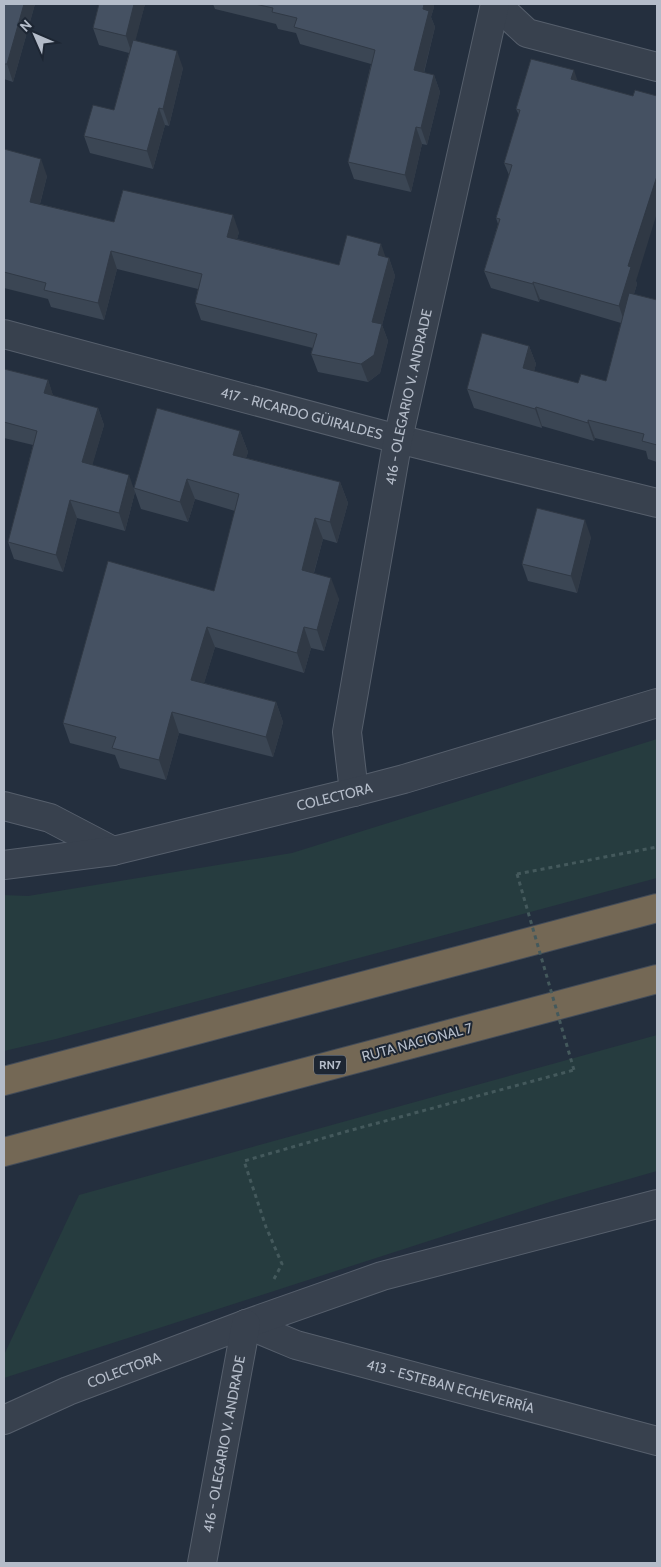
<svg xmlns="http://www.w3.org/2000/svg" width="661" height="1567" font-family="Cabin,sans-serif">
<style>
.green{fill:#263c3f}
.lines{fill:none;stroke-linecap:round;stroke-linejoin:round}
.minor-casing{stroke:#565f6c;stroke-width:30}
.highway-casing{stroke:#434c59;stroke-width:30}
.path{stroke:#44595c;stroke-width:3;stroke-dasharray:4 4;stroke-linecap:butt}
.minor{stroke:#38414e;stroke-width:28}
.highway{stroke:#746855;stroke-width:28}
.path-bridge{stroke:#44595c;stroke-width:3;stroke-dasharray:4 4;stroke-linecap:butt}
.wall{fill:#3b4654}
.shaded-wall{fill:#303945}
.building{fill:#455162;stroke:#303945}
.labels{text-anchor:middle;stroke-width:4;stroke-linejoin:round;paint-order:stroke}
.shield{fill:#1d2633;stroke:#878f9c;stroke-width:1}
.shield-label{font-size:12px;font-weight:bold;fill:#b4bcc9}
.street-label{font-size:14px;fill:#b4bcc9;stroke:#1d2633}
</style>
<rect width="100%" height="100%" fill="#242f3e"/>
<g class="green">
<polygon points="657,739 657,878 56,1039 4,1051 4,895 28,896 292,853"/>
<polygon points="657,1035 657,1171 556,1200 4,1378 4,1355 79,1195"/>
</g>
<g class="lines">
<g class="minor-casing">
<g id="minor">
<polyline points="496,4 527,33 657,67"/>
<path id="s1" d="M4,334L398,439L657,503"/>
<path id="s2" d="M354,792L347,732L398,439L495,4"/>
<polyline points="4,806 50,818 113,851"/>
<path id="s3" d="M4,865L113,851L354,792L404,779L657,703"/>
<path id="s4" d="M246,1324L296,1345L657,1441"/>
<path id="s5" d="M4,1420L68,1391L246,1324L382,1276L657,1204"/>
<path id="s6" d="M202,1563L246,1324"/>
</g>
</g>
<g class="highway-casing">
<g id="highway">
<polyline points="4,1081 657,908"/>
<polyline points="4,1152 657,979"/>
</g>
</g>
<g class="path">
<polyline points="517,874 657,847"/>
<polyline points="274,1279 282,1264 266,1227 244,1161 348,1131 574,1070"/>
</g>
<use href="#minor" class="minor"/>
<use href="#highway" class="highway"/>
<polyline class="path-bridge" points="517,874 574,1070"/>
</g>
<g class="wall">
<polygon points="4,4 35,4 13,82 4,79"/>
<polygon points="99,4 145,4 135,40 183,68 169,126 165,125 153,169 90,153 84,136 114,110 129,53 99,45 93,28"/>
<polygon points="213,4 433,4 434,7 431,17 435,27 424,73 434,75 440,92 427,145 422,144 411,192 354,179 348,162 371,64 300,44 296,33 278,29 276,24 215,9"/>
<polygon points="531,59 636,281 637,284 634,294 657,300 657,462 648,459 646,451 595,438 594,441 542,426 542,428 474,408 467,389 529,346 536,364 534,371 578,383 606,381 621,323 540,299 539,302 491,288 484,271 498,224 496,218 509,175 504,163 519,115 516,109"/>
<polygon points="4,149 47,176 40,204 114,222 239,232 237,239 339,265 386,257 389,258 395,276 382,325 388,341 380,373 368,382 318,372 311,354 313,348 201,320 195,303 198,289 117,269 104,320 51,307 48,299 4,288"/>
<polygon points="4,369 48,380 53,396 98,408 104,425 92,465 134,488 240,431 248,452 246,458 340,482 348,503 337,543 323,539 314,573 339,599 324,651 311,648 304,673 215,647 204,683 276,702 283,722 273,757 179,733 166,780 120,768 115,755 70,743 63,723 214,591 235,511 195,499 188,522 141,509 135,492 125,531 77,518 63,572 14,559 8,542 33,445 4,438"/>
<polygon points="591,537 577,593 528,581 522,564"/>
</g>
<g class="shaded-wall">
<polygon points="24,4 35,4 13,82 7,64"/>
<polygon points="134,4 145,4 132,54 126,36"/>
<polygon points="424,4 433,4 434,7 431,17 435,27 420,87 414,70"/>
<polygon points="177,51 183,68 169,126 163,109"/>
<polygon points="574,70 580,88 571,79"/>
<polygon points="434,75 440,92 427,145 421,128"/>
<polygon points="159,108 165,125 153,169 147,151"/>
<polygon points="416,127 422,144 411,192 405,175"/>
<polygon points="41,159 47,176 36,219 30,202"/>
<polygon points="657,176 657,213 636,281 637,284 625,324 619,306 628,266"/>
<polygon points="233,215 239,232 233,254 227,237"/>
<polygon points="381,244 387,261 378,255"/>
<polygon points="111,251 117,269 104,320 98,303"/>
<polygon points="389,258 395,276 382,325 388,341 380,373 368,382 361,364"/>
<polygon points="533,282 540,299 539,302 533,284"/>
<polygon points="529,346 536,364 530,387 523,368"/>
<polygon points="48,380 54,398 44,393"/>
<polygon points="536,407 542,426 542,428 535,409"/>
<polygon points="98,408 104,425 88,480 82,462"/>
<polygon points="588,420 595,438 594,441 588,423"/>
<polygon points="240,431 248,452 241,475 233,455"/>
<polygon points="129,475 135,492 125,531 119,513"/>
<polygon points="187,479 195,499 188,522 180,502"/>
<polygon points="340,482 348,503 337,543 330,522"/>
<polygon points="70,500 77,518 63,572 56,555"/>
<polygon points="315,518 323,539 309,590 302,570"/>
<polygon points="585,520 591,537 577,593 571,576"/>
<polygon points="331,578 339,599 324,651 317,630"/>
<polygon points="207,627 215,647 199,700 191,680"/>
<polygon points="304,627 311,648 304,673 297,653"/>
<polygon points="276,702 283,722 273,757 266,737"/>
<polygon points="172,712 179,733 166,780 159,760"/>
</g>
<g class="building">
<polygon points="4,4 24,4 7,64 4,64"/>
<polygon points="99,4 134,4 126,36 93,28"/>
<polygon points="255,4 424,4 423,9 429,11 414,70 434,75 421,128 416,127 405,175 348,162 375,50 294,27 297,18 272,12 273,8"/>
<polygon points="133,40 177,51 163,109 159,108 147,151 84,136 93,105 114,110"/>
<polygon points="531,59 574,70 571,79 633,96 635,90 657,96 657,176 628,266 631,267 619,306 533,282 533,284 484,271 500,219 496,218 512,165 504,163 520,110 516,109"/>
<polygon points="4,149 41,159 30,202 114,222 123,190 233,215 227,237 339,265 347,235 381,244 378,255 389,258 372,322 382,324 374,355 361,364 311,354 317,334 195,303 202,274 111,251 98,303 44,290 46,283 4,272"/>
<polygon points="629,293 657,300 657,445 642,441 644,434 588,420 588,423 536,407 535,409 467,389 482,333 529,346 523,368 578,383 581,374 606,381"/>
<polygon points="4,369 48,380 44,393 98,408 82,462 129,475 119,513 70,500 56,555 8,542 37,431 4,422"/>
<polygon points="157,408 240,431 233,455 340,482 330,522 315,518 302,570 331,578 317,630 304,627 297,653 207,627 191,680 276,702 266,737 172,712 159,760 112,748 116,737 63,723 108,561 214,591 239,494 187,479 180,502 134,488"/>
<polygon points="537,508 585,520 571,576 522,564"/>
</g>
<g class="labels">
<rect class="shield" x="314" y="1055.5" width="32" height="19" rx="4"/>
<g class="shield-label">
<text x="330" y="1069">RN7</text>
</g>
<g class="street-label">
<text dy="5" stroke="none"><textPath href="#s2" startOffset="401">416 - OLEGARIO V. ANDRADE</textPath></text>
<text dy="5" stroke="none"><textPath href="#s1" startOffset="308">417 - RICARDO GÜIRALDES</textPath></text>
<text dy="5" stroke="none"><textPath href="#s3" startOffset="338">COLECTORA</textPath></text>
<text transform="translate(417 1042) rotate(-15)" y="5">RUTA NACIONAL 7</text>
<text dy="5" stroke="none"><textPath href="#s5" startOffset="130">COLECTORA</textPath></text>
<text dy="5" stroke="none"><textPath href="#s4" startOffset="214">413 - ESTEBAN ECHEVERRÍA</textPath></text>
<text dy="5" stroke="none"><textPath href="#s6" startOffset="121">416 - OLEGARIO V. ANDRADE</textPath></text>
</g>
</g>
<rect width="661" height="1567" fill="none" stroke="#b4bcc9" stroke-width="10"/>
<g transform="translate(35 35) rotate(315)" stroke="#1d2633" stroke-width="4" paint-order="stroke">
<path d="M0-4L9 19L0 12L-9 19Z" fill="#b4bcc9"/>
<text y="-8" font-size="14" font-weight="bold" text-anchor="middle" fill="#b4bcc9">N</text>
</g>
</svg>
